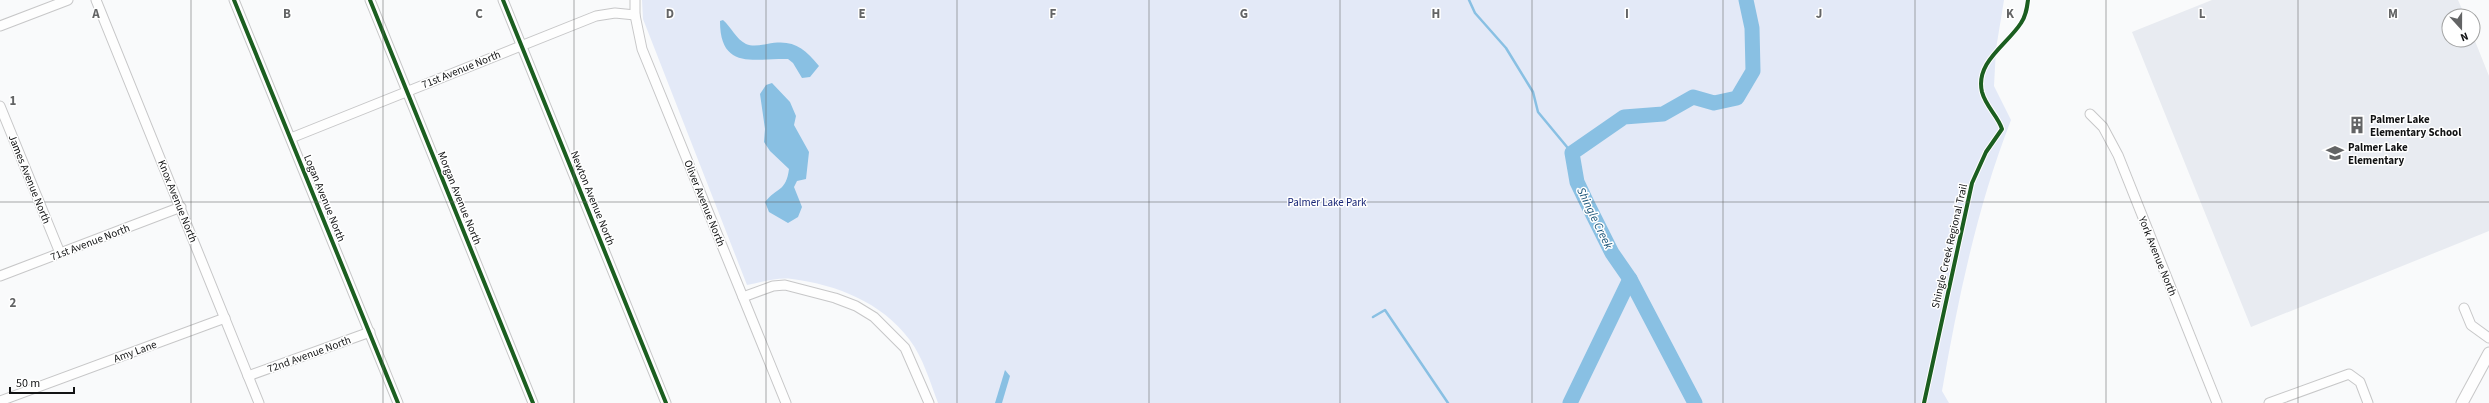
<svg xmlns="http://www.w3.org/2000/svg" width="2489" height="403" font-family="'Source Sans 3',sans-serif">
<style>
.built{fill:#e8ebf1}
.green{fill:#e3e9f7}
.water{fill:#89c0e3}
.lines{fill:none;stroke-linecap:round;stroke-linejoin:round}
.stream{stroke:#89c0e3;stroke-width:2.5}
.river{stroke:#89c0e3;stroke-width:15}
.minor-casing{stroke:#c7c7c8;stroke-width:11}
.tertiary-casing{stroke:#c7c7c8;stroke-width:13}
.minor{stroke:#fefefe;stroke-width:9}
.tertiary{stroke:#fefefe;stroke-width:11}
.cycleway-casing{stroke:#fff;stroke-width:6}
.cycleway{stroke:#1b5e20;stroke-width:4}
.grid{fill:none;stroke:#636465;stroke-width:1;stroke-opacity:0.55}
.labels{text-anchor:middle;stroke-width:3;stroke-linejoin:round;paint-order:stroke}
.street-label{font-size:11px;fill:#121314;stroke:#fff}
.poi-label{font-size:11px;font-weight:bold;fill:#121314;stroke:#fff;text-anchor:start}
.park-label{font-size:11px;fill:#182676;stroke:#fff}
.water-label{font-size:12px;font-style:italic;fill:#1b5578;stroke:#fff}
.grid-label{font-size:13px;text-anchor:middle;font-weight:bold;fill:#636465;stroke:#fff;stroke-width:3;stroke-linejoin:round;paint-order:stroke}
</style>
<rect width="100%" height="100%" fill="#f9fafb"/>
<polygon class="built" points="2212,0 2458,0 2465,16 2449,16 2449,40 2473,40 2473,36 2489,76 2489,231 2251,327 2132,32"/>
<path class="green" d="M642,0H2004L1996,49L1994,86L2011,120C1977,207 1958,299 1942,391L1949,403H938C930,382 923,357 909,339C881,302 837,285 792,279C777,277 762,282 747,285L643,19Z"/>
<g class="water">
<path d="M723,20C731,27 736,39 746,44C753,47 760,45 767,44C793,39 803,47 819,66L810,77L802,78L793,63L788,59C755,58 720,71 720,21Z"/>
<path d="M772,83L790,102L796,116L794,125L809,152L806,179L797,181L794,187L802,207L798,217L788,223L769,212L765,202C777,187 786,192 789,169L770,151L764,142L765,129L760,94L766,85Z"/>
<polygon points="1005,370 1010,376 1002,403 995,403"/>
</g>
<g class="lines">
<g class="stream">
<polyline points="1469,0 1475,13 1506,48 1533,92 1538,112 1572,153"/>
<polyline points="1373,317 1385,310 1448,403"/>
</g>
<g class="river">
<polyline points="1570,403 1630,279"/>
<polyline points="1695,403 1630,279 1612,253 1587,203 1577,182 1572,153 1624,117 1663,114 1693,97 1714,103 1737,98 1753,71 1752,28 1746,0"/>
</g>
<g class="minor-casing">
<g id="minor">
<polyline points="96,0 259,403"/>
<polyline points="234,0 398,403"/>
<polyline points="370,0 533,403"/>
<polyline points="503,0 666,403"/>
<polyline points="635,0 635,15 642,49 786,403"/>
<polyline points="0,26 68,0"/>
<polyline points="0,106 60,253"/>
<polyline points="2090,114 2103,127 2118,155 2217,403"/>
<polyline points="291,138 596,16 615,13 635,15"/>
<polyline points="0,276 181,207"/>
<polyline points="743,297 773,286 785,285 835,298 856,306 874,317 905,348 929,403"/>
<polyline points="2464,308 2471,325 2489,338"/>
<polyline points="248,376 370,332"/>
<polyline points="0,401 225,318"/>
<polyline points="2269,403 2349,374 2360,382 2368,403"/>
</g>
</g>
<g class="tertiary-casing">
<polyline id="tertiary" points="2462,403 2489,353"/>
</g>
<use href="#minor" class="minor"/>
<use href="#tertiary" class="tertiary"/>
<g class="cycleway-casing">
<g id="cycleway">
<polyline points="234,0 398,403"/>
<polyline points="370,0 533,403"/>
<polyline points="503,0 666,403"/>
<path d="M1924,403L1972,183L1986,152L2002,129C1998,116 1986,107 1982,92C1975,62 2007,45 2021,23C2026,16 2027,8 2028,0"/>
</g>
</g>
<use href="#cycleway" class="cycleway"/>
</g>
<path class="grid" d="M191,0V403M383,0V403M574,0V403M766,0V403M957,0V403M1149,0V403M1340,0V403M1532,0V403M1723,0V403M1915,0V403M2106,0V403M2298,0V403M0,202H2489"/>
<defs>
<g id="building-bare" transform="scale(1.38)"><path d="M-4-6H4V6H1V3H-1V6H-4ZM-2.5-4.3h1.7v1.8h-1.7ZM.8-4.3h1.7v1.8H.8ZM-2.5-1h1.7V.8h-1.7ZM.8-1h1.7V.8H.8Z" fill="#636465" stroke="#fff" stroke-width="2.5" paint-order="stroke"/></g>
<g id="school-bare" transform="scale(1.38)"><path d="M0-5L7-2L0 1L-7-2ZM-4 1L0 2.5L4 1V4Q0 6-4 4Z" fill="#636465" stroke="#fff" stroke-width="2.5" paint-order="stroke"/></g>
</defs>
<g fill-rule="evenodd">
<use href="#building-bare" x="2357" y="125"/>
<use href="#school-bare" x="2335" y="153"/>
</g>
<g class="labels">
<g class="street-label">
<text transform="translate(461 69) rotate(-22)" y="4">71st Avenue North</text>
<text transform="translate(30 179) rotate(68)" y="4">James Avenue North</text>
<text transform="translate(325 198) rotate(68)" y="4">Logan Avenue North</text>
<text transform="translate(460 198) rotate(68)" y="4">Morgan Avenue North</text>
<text transform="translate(593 198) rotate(68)" y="4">Newton Avenue North</text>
<text transform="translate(178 201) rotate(68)" y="4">Knox Avenue North</text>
<text transform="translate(705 203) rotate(68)" y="4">Oliver Avenue North</text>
<text transform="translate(90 242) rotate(-21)" y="4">71st Avenue North</text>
<text transform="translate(1949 246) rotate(-77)" y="4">Shingle Creek Regional Trail</text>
<text transform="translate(2158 256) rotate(68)" y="4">York Avenue North</text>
<text transform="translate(135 351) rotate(-20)" y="4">Amy Lane</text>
<text transform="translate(309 354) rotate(-20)" y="4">72nd Avenue North</text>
</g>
<g class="poi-label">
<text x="2370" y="123">Palmer Lake<tspan x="2370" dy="13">Elementary School</tspan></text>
<text x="2348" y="151">Palmer Lake<tspan x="2348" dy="13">Elementary</tspan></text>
</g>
<g class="park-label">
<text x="1327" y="206">Palmer Lake Park</text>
</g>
<g class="water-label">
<text transform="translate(1595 218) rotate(64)" y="4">Shingle Creek</text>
</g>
</g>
<g class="grid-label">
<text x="96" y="18">A</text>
<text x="287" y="18">B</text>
<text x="479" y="18">C</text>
<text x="670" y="18">D</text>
<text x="862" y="18">E</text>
<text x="1053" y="18">F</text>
<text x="1244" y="18">G</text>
<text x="1436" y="18">H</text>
<text x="1627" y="18">I</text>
<text x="1819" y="18">J</text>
<text x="2010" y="18">K</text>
<text x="2202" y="18">L</text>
<text x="2393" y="18">M</text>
<text x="13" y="105">1</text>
<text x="13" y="307">2</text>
</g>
<g transform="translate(2461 28) rotate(159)"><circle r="19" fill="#ffffff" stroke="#a0a1a1"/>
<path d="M0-3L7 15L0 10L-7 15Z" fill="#636465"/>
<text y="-6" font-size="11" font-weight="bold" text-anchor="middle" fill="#121314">N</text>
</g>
<path d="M10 387v6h64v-6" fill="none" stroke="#121314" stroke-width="2"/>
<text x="16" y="387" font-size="12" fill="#121314" stroke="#ffffff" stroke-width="3" paint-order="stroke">50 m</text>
</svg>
